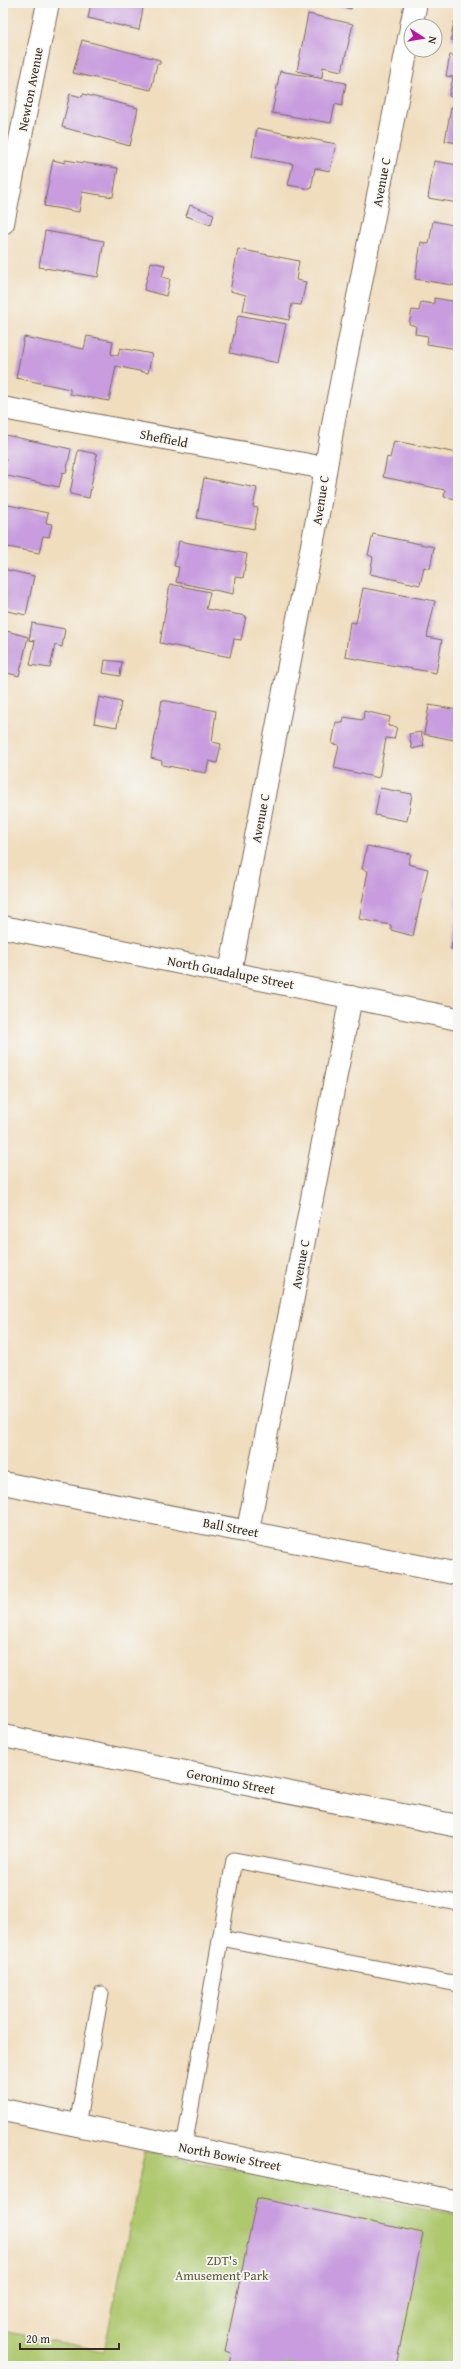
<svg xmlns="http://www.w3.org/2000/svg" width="461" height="2369" font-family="'Gentium Book Plus',serif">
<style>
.green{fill:#aec86e;stroke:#747946}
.building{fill:#c89cde}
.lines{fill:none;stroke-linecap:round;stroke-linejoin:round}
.service-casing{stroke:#7a6956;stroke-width:17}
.minor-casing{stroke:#7a6956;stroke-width:24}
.tertiary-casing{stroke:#7a6956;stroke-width:24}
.service{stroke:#fff;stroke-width:15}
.minor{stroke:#fff;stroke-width:22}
.tertiary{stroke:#fff;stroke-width:22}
.labels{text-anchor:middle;stroke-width:3.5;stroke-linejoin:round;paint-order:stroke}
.street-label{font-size:13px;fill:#3b2a1e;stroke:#f6f6f2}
.park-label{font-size:13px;fill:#5e5936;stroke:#f6f6f2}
</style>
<rect width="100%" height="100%" fill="#f6f6f2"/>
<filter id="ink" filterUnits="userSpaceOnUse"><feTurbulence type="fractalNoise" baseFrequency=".025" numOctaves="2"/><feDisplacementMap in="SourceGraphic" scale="8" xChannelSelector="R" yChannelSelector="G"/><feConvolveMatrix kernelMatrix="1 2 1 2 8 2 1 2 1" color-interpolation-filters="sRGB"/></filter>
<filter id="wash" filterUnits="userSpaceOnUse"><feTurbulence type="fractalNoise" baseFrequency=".012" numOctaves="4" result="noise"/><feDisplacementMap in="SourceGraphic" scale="16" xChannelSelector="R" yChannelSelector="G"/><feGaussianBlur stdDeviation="0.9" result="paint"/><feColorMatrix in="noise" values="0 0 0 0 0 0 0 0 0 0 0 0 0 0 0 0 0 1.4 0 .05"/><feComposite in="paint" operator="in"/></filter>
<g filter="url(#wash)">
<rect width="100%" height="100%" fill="#f0ddbe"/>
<polygon class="green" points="145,2151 458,2215 458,2366 3,2366 3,2331 104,2351"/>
<g id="blocks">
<g class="building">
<polygon points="91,3 144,3 139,30 88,18"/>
<polygon points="327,3 353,3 351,9"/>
<polygon points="308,14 353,24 342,71 323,67 322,77 297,71"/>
<polygon points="454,22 458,22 458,41 451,40"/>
<polygon points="82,40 160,60 160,64 157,64 151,90 73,73"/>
<polygon points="450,55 458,56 458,98 449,96 453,77 446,76"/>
<polygon points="280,71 346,83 342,106 335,104 331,123 272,113"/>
<polygon points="70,94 82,97 83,94 138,108 130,146 62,127"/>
<polygon points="451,107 458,108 458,143 445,141"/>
<polygon points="257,128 336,144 330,171 315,168 311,189 288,185 293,164 252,157"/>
<polygon points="53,160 65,163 65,160 118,168 113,197 82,192 79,212 44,206"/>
<polygon points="434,161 458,165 458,203 428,198"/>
<polygon points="190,205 214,214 211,225 186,216"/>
<polygon points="433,221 458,226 458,286 415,279 421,242 429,244"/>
<polygon points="45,231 104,241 98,277 39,267"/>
<polygon points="238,249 299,261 296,280 306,282 301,305 292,304 289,320 243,311 246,295 230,291"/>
<polygon points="151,262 165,265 162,277 170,279 166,296 144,290"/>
<polygon points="434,298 458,302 458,349 427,344 428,336 415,334 416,326 409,324 412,310 419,311 421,302 434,304"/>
<polygon points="238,315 286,324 278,363 230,353"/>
<polygon points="87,336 113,341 111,354 118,356 120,348 152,354 148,373 116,366 109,401 70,394 70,389 16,378 24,337 84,349"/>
<polygon points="5,435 71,449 66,473 63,472 59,487 3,475 6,459 3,458"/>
<polygon points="394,441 458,453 458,499 444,497 445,490 383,477 387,457 390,458"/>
<polygon points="78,450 97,454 89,498 70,494"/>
<polygon points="204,478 257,488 253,507 258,508 254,529 197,518"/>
<polygon points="3,504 48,513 46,523 52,524 49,537 43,536 39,553 3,546"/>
<polygon points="373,534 434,547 430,569 424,567 420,585 370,574 373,557 368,555"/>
<polygon points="179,541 247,554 243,578 235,577 233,594 176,582 179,567 174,566"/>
<polygon points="3,569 34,576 26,615 3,610"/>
<polygon points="170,584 210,592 206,609 246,616 241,640 234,639 230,657 160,643"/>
<polygon points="363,588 435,601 427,637 442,640 436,673 345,657 350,622 356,623"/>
<polygon points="32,623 65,629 62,647 55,645 50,668 30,665 35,641 29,640"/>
<polygon points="3,630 28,637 19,676 3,672"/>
<polygon points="105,660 122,662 120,676 103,673"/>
<polygon points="99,697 121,702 117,727 94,723"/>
<polygon points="162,700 216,711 212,742 221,744 217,763 209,761 206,773 162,765 162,761 151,758"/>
<polygon points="429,705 458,710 454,740 424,734"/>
<polygon points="364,711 390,717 388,726 397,727 394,739 386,738 379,778 334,768 339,745 332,744 336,722 343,723 344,717 363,720"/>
<polygon points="421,732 424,746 412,749 409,734"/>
<polygon points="380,788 412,794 407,821 375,815"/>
<polygon points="367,846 411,854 408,864 428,869 413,936 391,930 391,925 359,919 368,871 362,869"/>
<polygon points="457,893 458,893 458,908 455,907"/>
<polygon points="457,918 458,918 458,950 451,949"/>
<polygon points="257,2198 423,2233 396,2366 299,2366 286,2363 286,2366 229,2366 231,2353 225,2351"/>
</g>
</g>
</g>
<g filter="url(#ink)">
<use href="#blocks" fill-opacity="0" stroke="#7a6956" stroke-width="1"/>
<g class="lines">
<g class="service-casing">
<g id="service">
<polyline points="221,1938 458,1984"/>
<polyline points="77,2125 101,1994"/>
<polyline points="184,2147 234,1860 458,1903"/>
</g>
</g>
<g class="minor-casing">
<g id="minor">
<polyline points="411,26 416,3"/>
<polyline points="3,223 48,3"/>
<polyline points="3,408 325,468"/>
<polyline points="230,972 318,514 334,419 411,28"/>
<polyline points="3,1483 458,1574"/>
<polyline points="248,1530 351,997"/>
<polyline points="3,1736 458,1826"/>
<polyline points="3,2110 458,2202"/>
</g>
</g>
<g class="tertiary-casing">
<polyline id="tertiary" points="3,927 458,1019"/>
</g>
<use href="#service" class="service"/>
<use href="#minor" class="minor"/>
<use href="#tertiary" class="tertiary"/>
</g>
</g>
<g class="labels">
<g class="street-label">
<text transform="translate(30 89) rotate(-79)" y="5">Newton Avenue</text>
<text transform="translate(381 182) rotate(-79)" y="5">Avenue C</text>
<text transform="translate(164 438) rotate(11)" y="5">Sheffield</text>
<text transform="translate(320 500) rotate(-81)" y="5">Avenue C</text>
<text transform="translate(260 818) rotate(-79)" y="5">Avenue C</text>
<text transform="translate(231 972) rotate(11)" y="5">North Guadalupe Street</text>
<text transform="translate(300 1264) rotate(-79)" y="5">Avenue C</text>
<text transform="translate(231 1527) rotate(11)" y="5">Ball Street</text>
<text transform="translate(231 1781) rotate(11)" y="5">Geronimo Street</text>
<text transform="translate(230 2156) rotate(11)" y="5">North Bowie Street</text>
</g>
<g class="park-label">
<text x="222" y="2265">ZDT's<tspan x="222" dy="15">Amusement Park</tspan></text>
</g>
</g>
<rect width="461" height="2369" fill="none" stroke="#f6f6f2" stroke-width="16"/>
<g transform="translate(423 38) rotate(102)"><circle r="19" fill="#f6f6f2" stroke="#aba49d"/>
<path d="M0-3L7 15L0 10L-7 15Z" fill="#b5179e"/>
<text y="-6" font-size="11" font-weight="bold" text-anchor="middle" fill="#3b2a1e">N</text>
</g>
<path d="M20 2343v6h99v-6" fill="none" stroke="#3b2a1e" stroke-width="2"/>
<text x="26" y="2343" font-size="12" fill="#3b2a1e" stroke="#f6f6f2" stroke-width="3" paint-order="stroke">20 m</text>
</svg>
